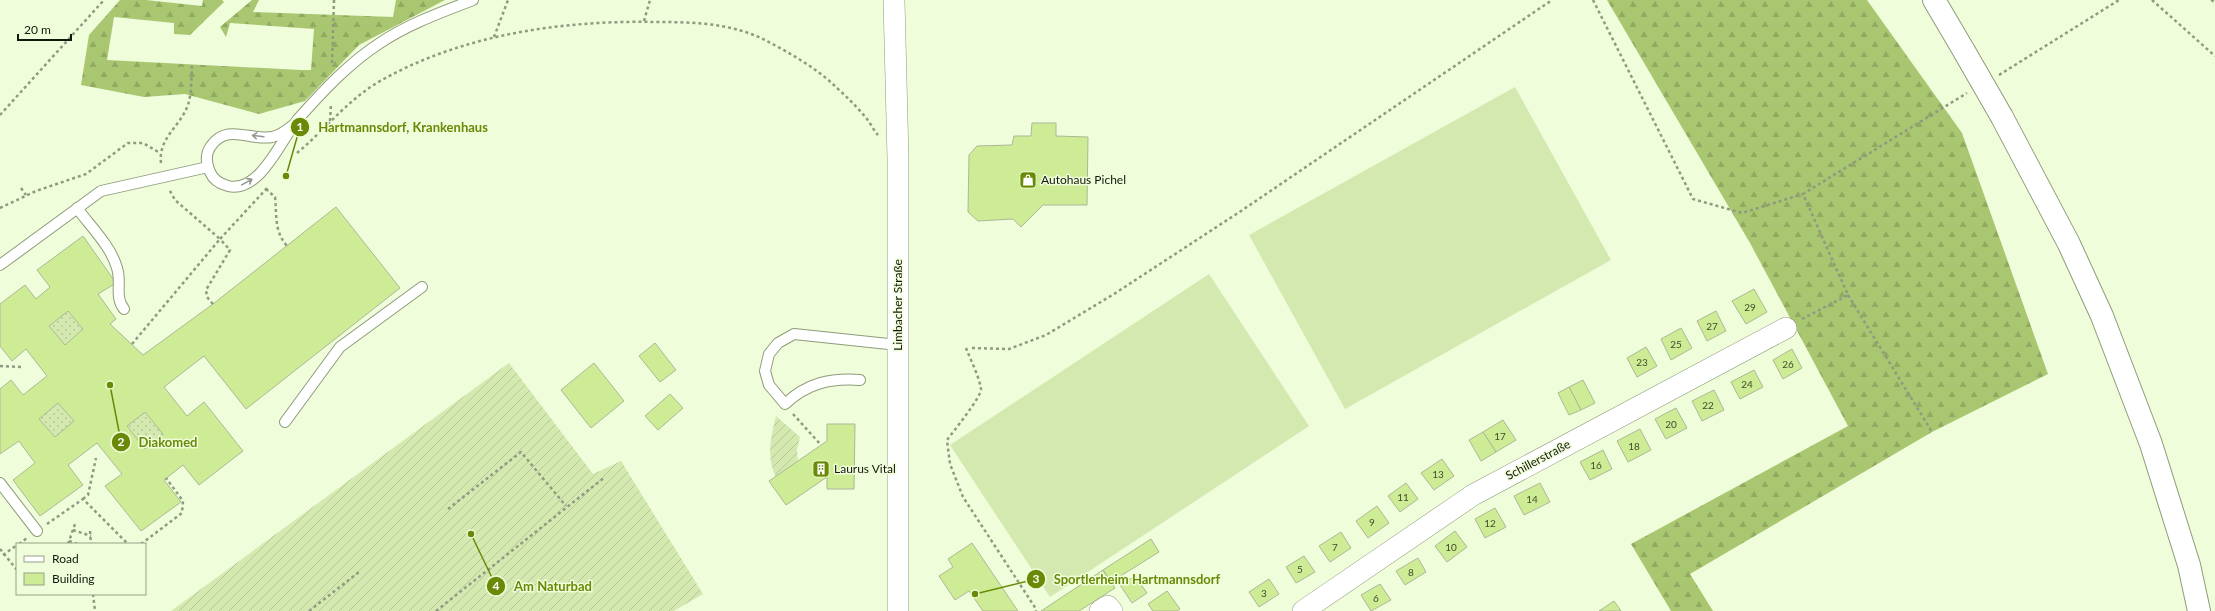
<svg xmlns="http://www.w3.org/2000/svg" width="2215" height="611" font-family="Lato,sans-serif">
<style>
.grass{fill:url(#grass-dots)}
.forest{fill:url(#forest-firs)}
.garden{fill:url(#garden-furrows)}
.pitch{fill:#d4e9b0}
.building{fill:#ceec96;stroke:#abb896;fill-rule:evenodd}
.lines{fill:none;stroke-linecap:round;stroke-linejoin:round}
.lane-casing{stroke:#8f9b7a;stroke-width:12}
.street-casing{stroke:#8f9b7a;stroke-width:22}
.secondary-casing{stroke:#8f9b7a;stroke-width:24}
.path{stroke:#909a81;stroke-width:2.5;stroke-dasharray:3 3;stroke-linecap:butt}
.lane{stroke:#fff;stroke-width:10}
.street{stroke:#fff;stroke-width:21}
.secondary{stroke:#fff;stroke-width:22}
.secondary-bridge-casing{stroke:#8f9b7a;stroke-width:24;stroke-linecap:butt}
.secondary-bridge{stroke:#fff;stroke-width:22}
.oneway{stroke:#959792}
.labels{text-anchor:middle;stroke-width:3;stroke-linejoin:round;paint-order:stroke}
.number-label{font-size:10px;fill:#424d2e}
.poi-label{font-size:12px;fill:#14180c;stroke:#effdda;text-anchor:start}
.street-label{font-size:12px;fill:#14180c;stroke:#effdda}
.leader{fill:none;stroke:#6a8906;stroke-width:1.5}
.callout-dot{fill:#6a8906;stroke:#effdda;stroke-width:1.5}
.mark-label{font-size:12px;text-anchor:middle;font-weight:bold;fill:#fff}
.callout-label{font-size:13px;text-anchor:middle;font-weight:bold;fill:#6a8906;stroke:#effdda;stroke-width:3;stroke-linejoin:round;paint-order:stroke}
</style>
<defs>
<pattern id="grass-dots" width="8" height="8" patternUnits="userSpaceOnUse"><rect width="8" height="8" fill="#d4e9b0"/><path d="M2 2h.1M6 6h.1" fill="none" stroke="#b5c796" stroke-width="1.8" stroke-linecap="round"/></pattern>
<pattern id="forest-firs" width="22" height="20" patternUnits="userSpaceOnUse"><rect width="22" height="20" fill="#a9c671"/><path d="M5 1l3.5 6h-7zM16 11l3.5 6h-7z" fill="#91a961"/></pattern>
<pattern id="garden-furrows" width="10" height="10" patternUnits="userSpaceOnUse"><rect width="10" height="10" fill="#d4e9b0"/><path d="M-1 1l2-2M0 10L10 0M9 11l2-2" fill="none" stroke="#b5c796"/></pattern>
</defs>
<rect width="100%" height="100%" fill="#effdda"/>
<g class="grass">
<polygon points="68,311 83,329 65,345 49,326"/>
<polygon points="58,403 74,421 55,437 39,419"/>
<polygon points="145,412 163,434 145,449 127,426"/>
</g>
<g class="forest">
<polygon points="120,0 146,0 202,6 203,0 222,0 224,2 190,35 174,34 174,23 114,17 107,60 301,70 311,70 314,29 230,23 226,37 220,27 252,0 259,0 253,12 393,17 396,0 445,0 359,45 305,101 259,114 185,94 144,97 81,85 89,35"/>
<polygon points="1607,0 1867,0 1962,133 2048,374 1932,432 1690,574 1713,611 1671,611 1631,544 1848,426 1750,243"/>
</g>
<g class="garden">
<polygon points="509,363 593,474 621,461 703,594 674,611 171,611"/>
<path d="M776,416L800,437L797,450L798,461L776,477C766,457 771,436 776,416Z"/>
</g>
<g class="pitch">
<polygon points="1515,87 1611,260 1345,409 1249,235"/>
<polygon points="1209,274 1309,426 1050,597 950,445"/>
</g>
<g class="building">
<polygon points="1032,123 1056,123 1056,136 1088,137 1087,205 1043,205 1021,227 1013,219 978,221 968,212 969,155 977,146 1012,145 1014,136 1031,136"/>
<path d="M336,207L400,288L246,409L204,356L164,387L187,416L204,402L243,451L199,485L183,465L164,480L181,502L141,531L105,486L122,474L97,443L68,465L83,485L40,516L13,480L35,463L19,441L0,454V389L11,380L23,395L47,376L26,349L12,361L0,346V304L25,285L36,299L50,287L37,270L83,236L116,283L98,294L116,319L110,324L143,355L213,304ZM68,311L83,329L65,345L49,326ZM58,403L74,421L55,437L39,419ZM145,412L163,434L145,449L127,426Z"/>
<polygon points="1754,289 1767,312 1746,324 1732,301"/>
<polygon points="1716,311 1726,331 1707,341 1697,321"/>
<polygon points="1681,328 1692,348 1671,360 1661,339"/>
<polygon points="655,343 676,370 660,382 639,356"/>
<polygon points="1646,347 1657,366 1637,377 1627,358"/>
<polygon points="1792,349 1802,368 1783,379 1773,360"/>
<polygon points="594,363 624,401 591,428 561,390"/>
<polygon points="1754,370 1763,387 1740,399 1731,382"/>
<polygon points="1583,380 1595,403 1581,410 1569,387"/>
<polygon points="1569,387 1581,410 1569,415 1558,393"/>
<polygon points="1714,390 1724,410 1702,421 1692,401"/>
<polygon points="670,394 683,408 658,430 645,416"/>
<polygon points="1676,408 1687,428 1666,439 1655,419"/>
<polygon points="1503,420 1516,440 1496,452 1483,432"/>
<polygon points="827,424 855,424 854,489 827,489 827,477 786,505 769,481 827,441"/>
<polygon points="1640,429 1651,450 1628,462 1617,441"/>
<polygon points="1483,432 1496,452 1481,461 1469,440"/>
<polygon points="1603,450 1612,469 1590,480 1580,462"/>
<polygon points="1442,459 1454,476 1434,490 1421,473"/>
<polygon points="1406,483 1418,499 1400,512 1388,496"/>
<polygon points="1540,483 1550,502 1524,515 1514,496"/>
<polygon points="1377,506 1389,523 1368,538 1356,521"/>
<polygon points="1495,508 1506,527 1485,538 1475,519"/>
<polygon points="1455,531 1467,547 1447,562 1435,546"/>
<polygon points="1341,532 1351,548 1330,562 1319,546"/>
<polygon points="1151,539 1159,552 1111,582 1103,570"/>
<polygon points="972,543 1018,611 983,611 969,591 955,600 939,576 953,567 948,559"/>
<polygon points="1304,556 1315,572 1296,583 1286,567"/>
<polygon points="1418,558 1426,572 1405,585 1396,571"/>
<polygon points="1103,570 1115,588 1079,611 1041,611"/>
<polygon points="1135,576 1147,593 1132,603 1120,585"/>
<polygon points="1269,579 1279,594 1259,607 1249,592"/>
<polygon points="1380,584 1391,600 1371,611 1361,595"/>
<polygon points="1167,591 1180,609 1177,611 1153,611 1148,604"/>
<polygon points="1614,601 1621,611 1599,611"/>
</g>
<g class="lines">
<g class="lane-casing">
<g id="lane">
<path d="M293,125C287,130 281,135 272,137C250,141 227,123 211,146C205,154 206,163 210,172C213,179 220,184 228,186C260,194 282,138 298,119C323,91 349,63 380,43C408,24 442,12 473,0"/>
<path d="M77,208C90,226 111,246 117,268C122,283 114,296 124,309"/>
<polyline points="0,265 101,191 208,167"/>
<path d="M860,380C830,378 807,383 785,404L769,385L765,371L769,354L778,343L794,334L898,345"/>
<polyline points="285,422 340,347 422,287"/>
<polyline points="0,483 37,531"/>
</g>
</g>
<g class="street-casing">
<g id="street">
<polyline points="894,0 898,159 898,611"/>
<polyline points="1100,611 1108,606 1112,611"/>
<polyline points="1303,611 1473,495 1786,328"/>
</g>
</g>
<g class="secondary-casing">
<g id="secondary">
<polyline points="1934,0 1964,51"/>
<polyline points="2002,117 2069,244 2102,316 2151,444 2189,565 2199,611"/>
</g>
</g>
<g class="path">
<polyline points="1593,0 1693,199 1742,213 1803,194"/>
<polyline points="2152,0 2215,56"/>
<polyline points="2211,0 2215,2"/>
<polyline points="644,21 650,0"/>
<polyline points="494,37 508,0"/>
<polyline points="332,63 334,0"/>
<polyline points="1999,75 2119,0"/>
<polyline points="0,115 104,0"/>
<polyline points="330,121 331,104"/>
<path d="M297,153C326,129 349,98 382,80C464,34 564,20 657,22C693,22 729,23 763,39C788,52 817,68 837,88C848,98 858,108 867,119C871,124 874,131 878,135"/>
<path d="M161,163C158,138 180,127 188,105C192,93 191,77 192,64"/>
<polyline points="21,188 26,195"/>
<path d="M266,189L275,197C277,216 274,231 287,246"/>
<polyline points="0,208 36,191 86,174 128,143 143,143 160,153"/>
<polyline points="1848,295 1932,432"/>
<polyline points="213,304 207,297 206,290 230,250 220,239 269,186"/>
<polyline points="1802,319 1848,295 1803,194 1967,93"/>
<polyline points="132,344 220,239 175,200 169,189"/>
<path d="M966,348C971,361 979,376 981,389C982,396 953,432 947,440L950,464L963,497L1036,609V611"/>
<polyline points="972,348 1009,349 1046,335 1114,294 1241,211 1552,0"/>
<polyline points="0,366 23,367"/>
<polyline points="793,414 821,445"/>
<polyline points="83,499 88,495 96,458"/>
<polyline points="448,509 521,452 566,506"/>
<polyline points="47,524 83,499 128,544"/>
<polyline points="73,530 91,536"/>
<polyline points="90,531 91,544"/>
<polyline points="69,541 78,544"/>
<polyline points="19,544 27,538"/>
<polyline points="68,544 75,524"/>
<polyline points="141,544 182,513 183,501 166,478"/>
<polyline points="0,549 17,570"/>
<polyline points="3,555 17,545"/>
<polyline points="93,594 95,611"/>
<polyline points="309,611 359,572"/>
<polyline points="436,611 605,477"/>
</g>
<use href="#lane" class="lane"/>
<use href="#street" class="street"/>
<use href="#secondary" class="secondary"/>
<g class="secondary-bridge-casing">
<polyline id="secondary-bridge" points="1964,51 2002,117"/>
</g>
<use href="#secondary-bridge" class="secondary-bridge"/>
</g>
<defs><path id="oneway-shaft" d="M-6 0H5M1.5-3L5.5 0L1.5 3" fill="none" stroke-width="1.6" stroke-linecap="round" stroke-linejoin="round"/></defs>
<g class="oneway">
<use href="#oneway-shaft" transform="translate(258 136) rotate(-173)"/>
<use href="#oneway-shaft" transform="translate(247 182) rotate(-29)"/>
</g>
<defs>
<g id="shop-square" transform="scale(0.9)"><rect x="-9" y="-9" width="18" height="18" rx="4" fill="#6a8906" stroke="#effdda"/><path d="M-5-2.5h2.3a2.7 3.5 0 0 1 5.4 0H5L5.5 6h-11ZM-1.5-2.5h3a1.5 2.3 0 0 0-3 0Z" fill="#fff"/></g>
<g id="building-square" transform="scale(0.9)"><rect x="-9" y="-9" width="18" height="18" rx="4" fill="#6a8906" stroke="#effdda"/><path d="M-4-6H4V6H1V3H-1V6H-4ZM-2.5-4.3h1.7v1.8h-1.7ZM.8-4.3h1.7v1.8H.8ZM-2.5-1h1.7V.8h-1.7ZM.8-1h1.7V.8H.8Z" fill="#fff"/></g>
</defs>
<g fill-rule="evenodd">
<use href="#shop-square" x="1028" y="180"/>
<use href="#building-square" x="821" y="469"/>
</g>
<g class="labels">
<g class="number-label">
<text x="1750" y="311">29</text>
<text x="1712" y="330">27</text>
<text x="1676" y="348">25</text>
<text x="1642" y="366">23</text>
<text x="1788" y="368">26</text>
<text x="1747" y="388">24</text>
<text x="1708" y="409">22</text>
<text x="1671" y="428">20</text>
<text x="1500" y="440">17</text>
<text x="1634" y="450">18</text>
<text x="1596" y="469">16</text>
<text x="1438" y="478">13</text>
<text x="1403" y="501">11</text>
<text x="1532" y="503">14</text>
<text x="1372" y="526">9</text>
<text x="1490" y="527">12</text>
<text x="1335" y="551">7</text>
<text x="1451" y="551">10</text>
<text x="1300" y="573">5</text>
<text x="1411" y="576">8</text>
<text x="1264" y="597">3</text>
<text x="1376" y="602">6</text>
</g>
<g class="poi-label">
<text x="1041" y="184">Autohaus Pichel</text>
<text x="834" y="473">Laurus Vital</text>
</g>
<g class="street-label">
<text transform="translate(898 305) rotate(-90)" y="4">Limbacher Straße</text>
<text transform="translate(1538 460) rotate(-28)" y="4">Schillerstraße</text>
</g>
</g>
<path class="leader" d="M286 176L300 127M110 385L121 442M975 594L1036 579M471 534L496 586"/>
<g class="callout-dot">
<circle cx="286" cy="176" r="4"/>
<circle cx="110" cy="385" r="4"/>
<circle cx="975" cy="594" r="4"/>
<circle cx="471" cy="534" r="4"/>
<circle cx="300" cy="127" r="10"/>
<circle cx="121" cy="442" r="10"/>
<circle cx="1036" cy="579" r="10"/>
<circle cx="496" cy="586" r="10"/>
</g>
<g class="mark-label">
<text x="300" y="131">1</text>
<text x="121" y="446">2</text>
<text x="1036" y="583">3</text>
<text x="496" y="590">4</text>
</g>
<g class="callout-label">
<text x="403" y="132">Hartmannsdorf, Krankenhaus</text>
<text x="168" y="447">Diakomed</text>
<text x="1137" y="584">Sportlerheim Hartmannsdorf</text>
<text x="553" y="591">Am Naturbad</text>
</g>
<rect x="16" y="543" width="130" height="52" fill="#effdda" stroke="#97a188"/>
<rect x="24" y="556" width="20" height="6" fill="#ffffff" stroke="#97a188"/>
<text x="52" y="563" font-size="12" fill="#14180c">Road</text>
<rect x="24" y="573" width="20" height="12" fill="#ceec96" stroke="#97a188"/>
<text x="52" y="583" font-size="12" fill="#14180c">Building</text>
<path d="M18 34v6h53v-6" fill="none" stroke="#14180c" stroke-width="2"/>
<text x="24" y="34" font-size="12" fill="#14180c" stroke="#effdda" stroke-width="3" paint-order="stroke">20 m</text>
</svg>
